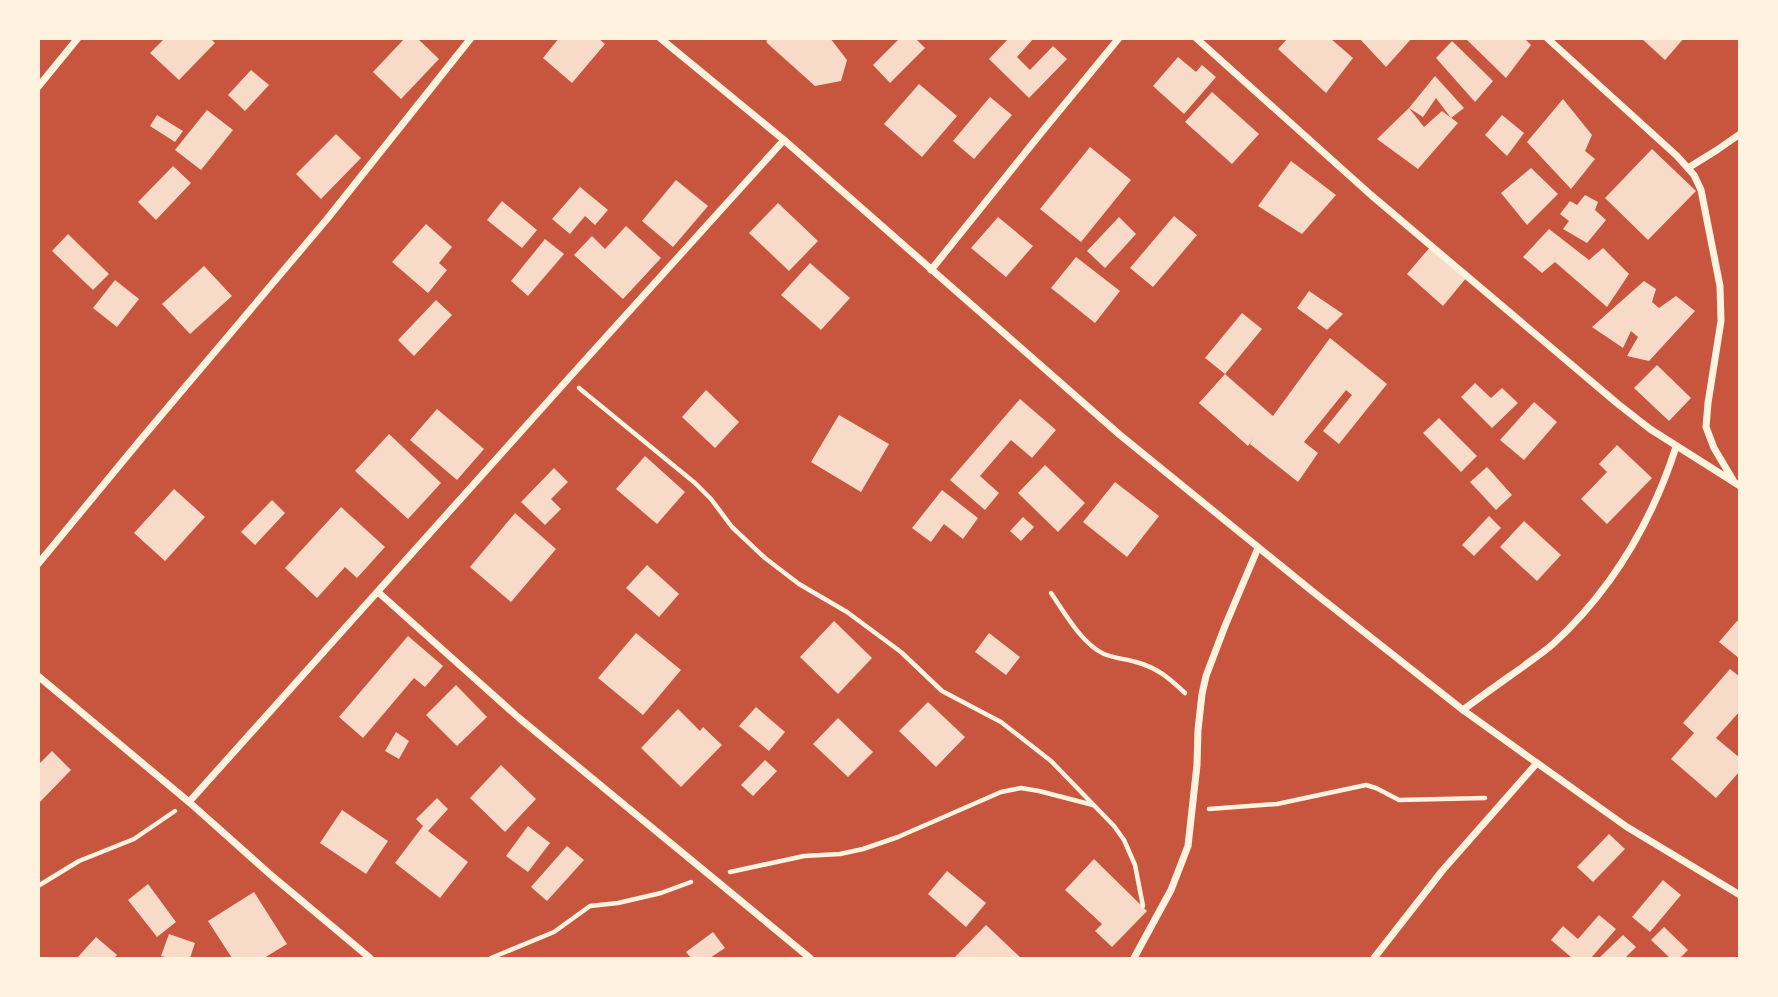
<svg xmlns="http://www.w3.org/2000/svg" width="1778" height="997" font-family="'Work Sans',sans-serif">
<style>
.building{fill:#f7dbc8}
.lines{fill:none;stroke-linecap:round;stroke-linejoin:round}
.path{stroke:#fff3e0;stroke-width:4.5}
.minor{stroke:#fff3e0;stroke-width:7}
</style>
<rect width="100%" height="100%" fill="#c8553d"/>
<g class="building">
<polygon points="165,38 210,38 215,43 179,80 150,53"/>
<polygon points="405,38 417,38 439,59 401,99 373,72"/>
<polygon points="559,38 598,38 605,44 572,83 543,58"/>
<polygon points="766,38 830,38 847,60 841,81 815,86 767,43"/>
<polygon points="900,38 915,38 925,48 890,83 873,65"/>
<polygon points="1009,38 1034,38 1017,57 1030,70 1053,46 1067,59 1029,98 989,59"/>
<polygon points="1288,38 1330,38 1353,58 1326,93 1278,49"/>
<polygon points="1359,38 1412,38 1386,67"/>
<polygon points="1465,38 1524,38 1531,45 1506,78"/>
<polygon points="1641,38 1684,38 1665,60"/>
<polygon points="1452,41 1493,81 1475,102 1436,58"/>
<polygon points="1178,57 1196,72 1202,65 1216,77 1184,114 1153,86"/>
<polygon points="251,70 269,85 245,111 228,95"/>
<polygon points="1435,76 1464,108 1451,118 1436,98 1423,117 1409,108"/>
<polygon points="919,84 957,116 922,157 884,124"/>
<polygon points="1212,92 1259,134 1232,164 1185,122"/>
<polygon points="990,97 1012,115 974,159 953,141"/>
<polygon points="1563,99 1592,135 1585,151 1595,159 1571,189 1527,142"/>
<polygon points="1409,108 1424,127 1442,111 1458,123 1418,169 1377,139"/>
<polygon points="207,110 233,130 201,170 175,150"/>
<polygon points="157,115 183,131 175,142 150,126"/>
<polygon points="1502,115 1524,133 1507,156 1485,135"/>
<polygon points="336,134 361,158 321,199 296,174"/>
<polygon points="1090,147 1131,180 1081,242 1040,209"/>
<polygon points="1652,149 1696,191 1648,240 1605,198"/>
<polygon points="1291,161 1336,195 1302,234 1258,206"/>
<polygon points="173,166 191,183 156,220 138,202"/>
<polygon points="1531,168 1558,194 1527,225 1501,193"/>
<polygon points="676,180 708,206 673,247 642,221"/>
<polygon points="580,187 608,210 595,225 585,216 570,234 552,219"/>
<polygon points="1585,195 1598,202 1595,210 1606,220 1587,243 1563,229 1569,221 1560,214 1570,201 1577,205"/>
<polygon points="502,201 537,230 522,248 487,220"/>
<polygon points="778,203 818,241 789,271 749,233"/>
<polygon points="1174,216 1197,235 1153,287 1130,268"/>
<polygon points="998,217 1033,246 1006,277 971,248"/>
<polygon points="1119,217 1136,234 1105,268 1087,251"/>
<polygon points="426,224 452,247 439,263 447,270 428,293 392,262"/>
<polygon points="626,226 661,258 623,299 574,255 592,236 605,249"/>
<polygon points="1549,229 1589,260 1603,248 1629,274 1607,307 1555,262 1542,273 1523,257"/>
<polygon points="68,234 109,274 93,290 52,251"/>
<polygon points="545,239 564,254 528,296 511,281"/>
<polygon points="1431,246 1467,277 1443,306 1407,274"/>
<polygon points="1076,257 1120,291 1095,323 1051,288"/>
<polygon points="810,263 850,298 821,330 781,295"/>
<polygon points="204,266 232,296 190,334 162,304"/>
<polygon points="115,280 139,299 117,327 93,308"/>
<polygon points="1644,281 1656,289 1652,302 1659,308 1676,296 1695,311 1649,361 1627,356 1638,337 1631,331 1623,348 1592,327"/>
<polygon points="1309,291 1343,314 1327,330 1297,308"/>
<polygon points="436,300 452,315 414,356 398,340"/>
<polygon points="1242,313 1262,329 1225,374 1273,416 1330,338 1387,384 1339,444 1323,431 1352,395 1346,390 1304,442 1318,453 1298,482 1250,444 1254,438 1248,446 1199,403 1225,374 1205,358"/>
<polygon points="1657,365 1691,398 1669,421 1634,388"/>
<polygon points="1475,383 1491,398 1502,388 1518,403 1492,428 1461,397"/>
<polygon points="706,390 739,422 715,448 682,417"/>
<polygon points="1020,399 1056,430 1032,458 1011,440 980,476 999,493 985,510 950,480"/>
<polygon points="1534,402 1557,422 1524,460 1500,440"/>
<polygon points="437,409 484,449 457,480 410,440"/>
<polygon points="839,415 889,444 861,492 811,462"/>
<polygon points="1439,418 1477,456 1461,472 1423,433"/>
<polygon points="389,434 441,483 408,519 355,471"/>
<polygon points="1617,445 1652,478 1607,524 1581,499 1607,472 1599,464"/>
<polygon points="645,456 685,492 657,524 616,489"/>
<polygon points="1045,465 1085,503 1058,532 1018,493"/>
<polygon points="1487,467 1512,495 1496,510 1470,482"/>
<polygon points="554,468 568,482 551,499 561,509 545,525 521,502"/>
<polygon points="1115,482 1159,516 1127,557 1083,522"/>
<polygon points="174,489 205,517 165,561 134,533"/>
<polygon points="942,490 978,518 963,539 944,524 931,542 912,528"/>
<polygon points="272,500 285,513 255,545 241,532"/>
<polygon points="341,507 385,547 357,578 345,567 317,598 285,568"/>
<polygon points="515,513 556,549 511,602 470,567"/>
<polygon points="1489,516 1501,528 1474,556 1462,545"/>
<polygon points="1023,517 1034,527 1021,541 1010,531"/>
<polygon points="1524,521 1561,555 1537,581 1500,547"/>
<polygon points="647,565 679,594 659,617 626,588"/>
<polygon points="834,621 872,658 838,694 800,657"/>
<polygon points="1737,621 1740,622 1740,659 1719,642"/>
<polygon points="636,633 681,670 643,715 598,678"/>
<polygon points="989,633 1020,657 1006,675 975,652"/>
<polygon points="408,636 443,666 425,687 414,678 363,738 339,717"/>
<polygon points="1730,669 1740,677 1740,711 1716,738 1740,758 1740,771 1716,798 1671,759 1694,733 1683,723"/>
<polygon points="456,685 487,717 457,746 426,715"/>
<polygon points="928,702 965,737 936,767 899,731"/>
<polygon points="756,707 785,732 769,751 739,726"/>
<polygon points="678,709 700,731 703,727 722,745 681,787 641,748"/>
<polygon points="838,718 873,752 848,777 813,744"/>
<polygon points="396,732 409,741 399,759 385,751"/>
<polygon points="52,751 71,770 38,804 38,765"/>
<polygon points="765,760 777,771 753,796 741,785"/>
<polygon points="501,765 536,799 505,832 470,798"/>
<polygon points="437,798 448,809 428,831 468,862 440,898 395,863 423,826 416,819"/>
<polygon points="342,810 388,841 366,874 320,843"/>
<polygon points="528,826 550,843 528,872 506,856"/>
<polygon points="1609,834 1625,849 1593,882 1577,867"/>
<polygon points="567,846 584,860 547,901 531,887"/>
<polygon points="1094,859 1147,911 1112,947 1095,931 1102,924 1065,890"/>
<polygon points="947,871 986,903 966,927 928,894"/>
<polygon points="1663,880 1681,895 1650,932 1632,917"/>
<polygon points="148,884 176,922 157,937 128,900"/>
<polygon points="254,892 287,944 264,958 232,958 208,921"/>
<polygon points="1599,915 1616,929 1591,958 1572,958 1551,940 1563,926 1578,939"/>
<polygon points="986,925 1021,958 954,958"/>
<polygon points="1664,927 1688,950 1680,958 1670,958 1651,940"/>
<polygon points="713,932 725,948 710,958 691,958 686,952"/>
<polygon points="169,934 195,943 190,958 169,958 161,956"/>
<polygon points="1623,935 1636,947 1625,958 1599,958"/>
<polygon points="96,937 117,955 114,958 77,958"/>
</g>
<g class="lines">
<g class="path">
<polyline points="579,388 695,483 711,499 732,527 765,558 799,584 847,612 901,652 942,691 1001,722 1051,761 1114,826 1124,840 1135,865 1143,906"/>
<path d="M1051,593C1064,612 1082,644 1104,654C1114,658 1125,659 1136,662C1158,668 1169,678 1185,693"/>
<polyline points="1209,809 1277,804 1366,785 1376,788 1399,800 1485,798"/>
<polyline points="730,872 804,856 840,854 863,849 898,837 1001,792 1021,788 1039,791 1093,805"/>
<polyline points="38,886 79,861 134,839 175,811"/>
<polyline points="491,958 554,932 590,906 618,903 661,893 691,882"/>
</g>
<g class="minor">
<polyline points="660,38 784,140 1120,435 1312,591 1463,710 1537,763 1627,827 1740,895"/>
<polyline points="1196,38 1371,195 1618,404 1650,429 1740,486"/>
<polyline points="1547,38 1677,156 1694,175 1701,190 1720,286 1721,321 1708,403 1706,427 1714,448 1733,480"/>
<polyline points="38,87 78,38"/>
<polyline points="1688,168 1717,150 1740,134"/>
<polyline points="931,270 1041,133 1119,38"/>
<polyline points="38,564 142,438 327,219 471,38"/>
<polyline points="378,592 519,718 810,958"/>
<polyline points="38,676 189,802 272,876 370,958"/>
<path d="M1463,710C1483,695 1503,681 1524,666C1533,659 1544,652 1553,644C1612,590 1652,521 1676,447"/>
<polyline points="189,802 568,379 784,140"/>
<polyline points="1134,958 1171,890 1188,846 1197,765 1198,730 1202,694 1206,676 1225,626 1258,548"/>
<polyline points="1374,958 1442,871 1537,763"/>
</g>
</g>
<rect width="1778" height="997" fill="none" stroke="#fff3e0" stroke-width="80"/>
</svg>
